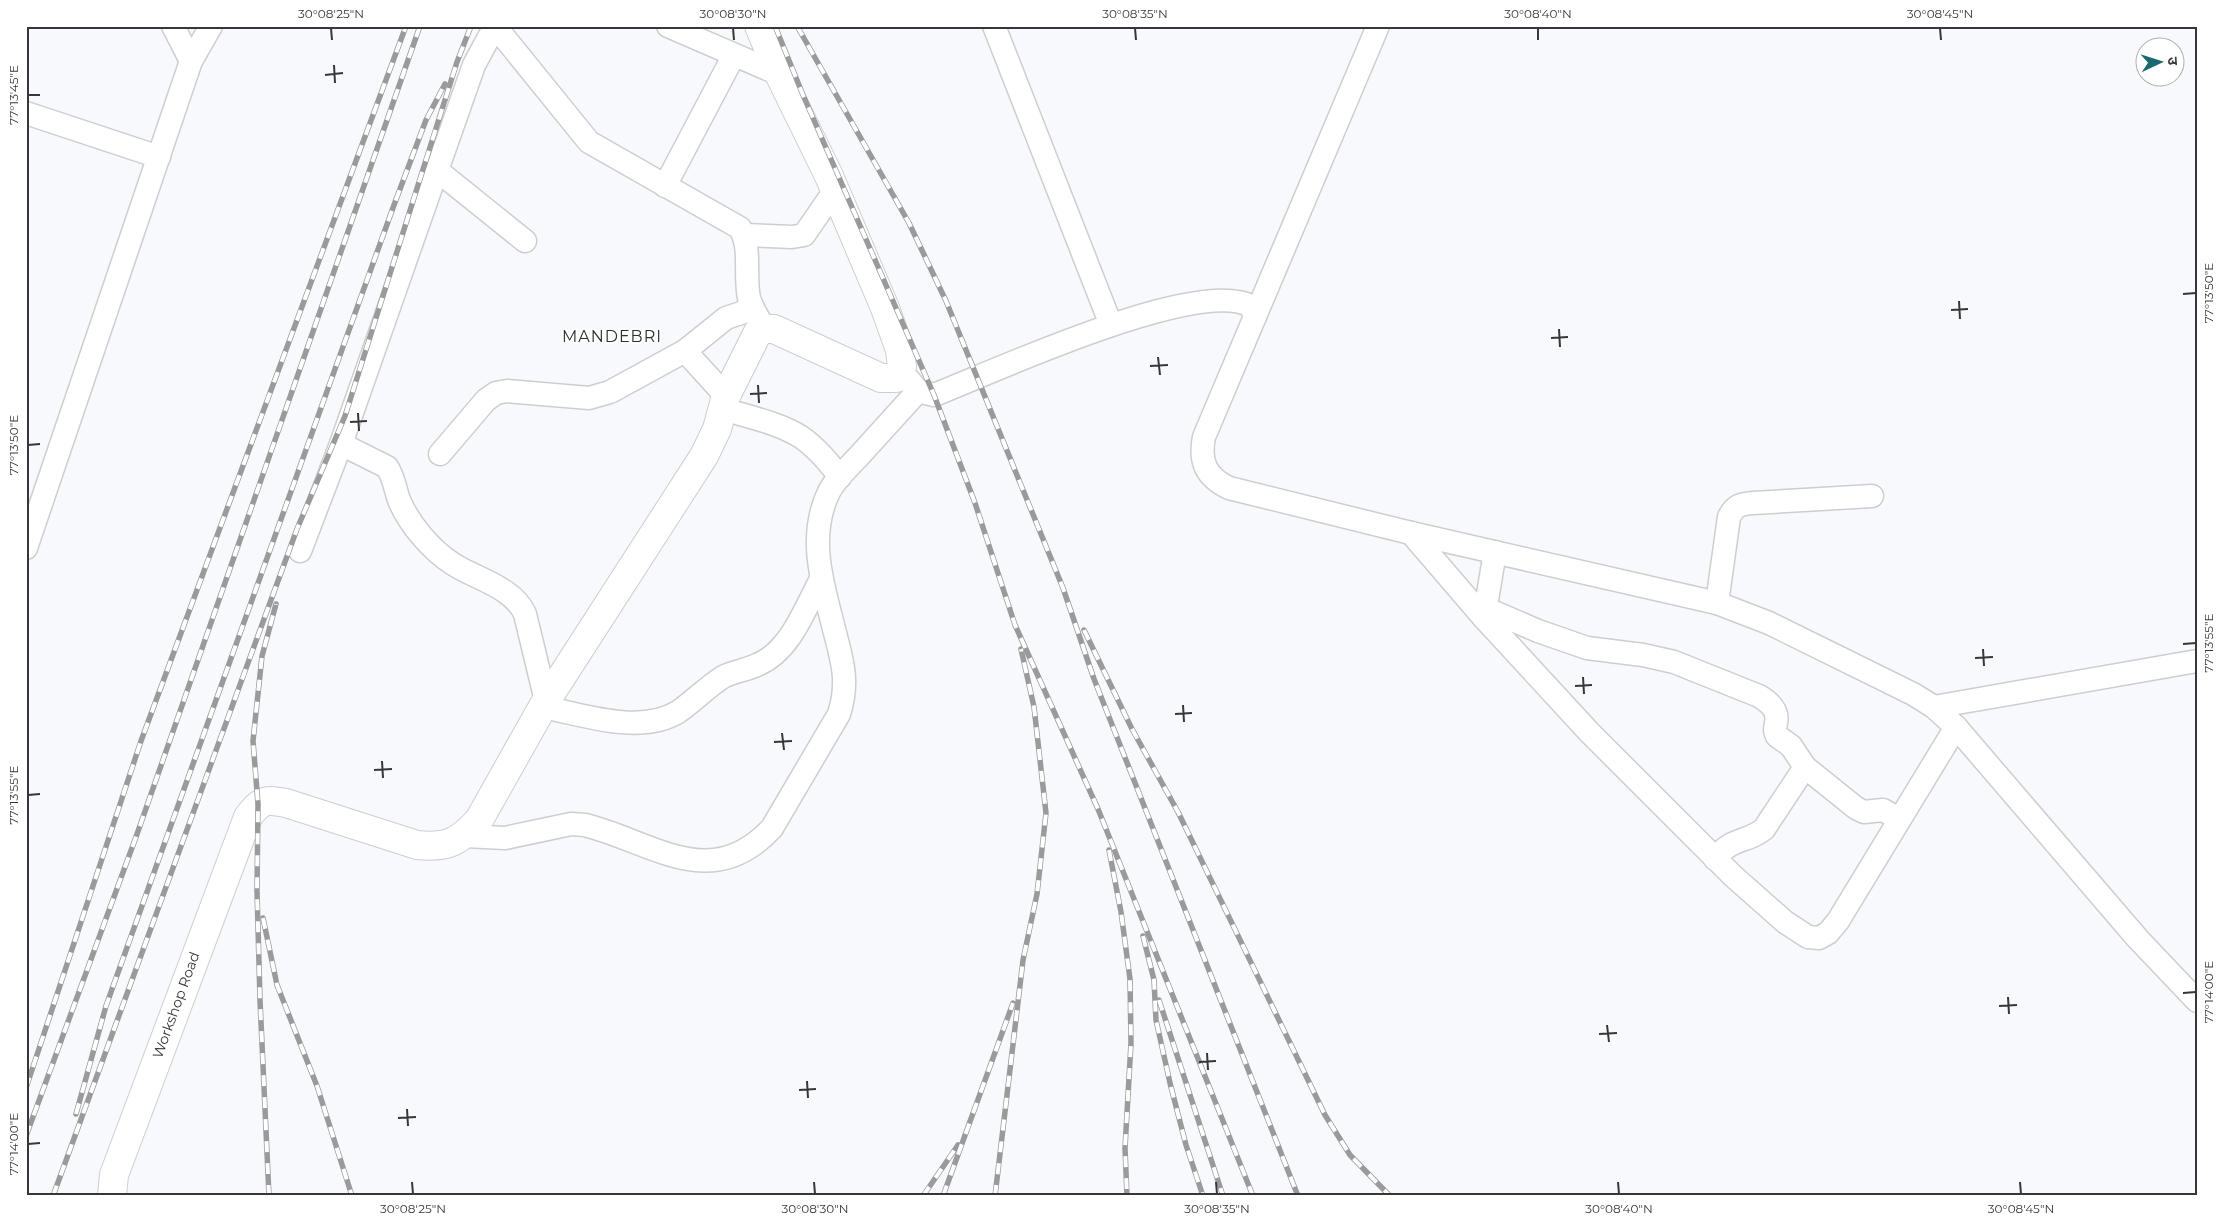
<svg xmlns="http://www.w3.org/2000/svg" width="2223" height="1222" font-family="Montserrat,'Noto Sans Devanagari',sans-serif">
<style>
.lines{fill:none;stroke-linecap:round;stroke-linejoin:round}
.minor-casing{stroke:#ceced1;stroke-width:25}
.major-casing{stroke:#ceced1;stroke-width:30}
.minor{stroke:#fff;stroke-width:22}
.major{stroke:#fff;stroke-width:28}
.rail-casing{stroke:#9a9a9d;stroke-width:5.5}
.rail{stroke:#fff;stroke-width:4;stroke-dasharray:11;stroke-linecap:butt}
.ticks{fill:none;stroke:#373739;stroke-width:2}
.labels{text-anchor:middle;stroke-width:4;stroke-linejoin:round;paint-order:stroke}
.street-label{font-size:14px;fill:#373739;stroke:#fff}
.quarter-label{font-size:16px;letter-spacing:1px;fill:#2e2e30;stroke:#fff}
.neatline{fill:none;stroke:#373739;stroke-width:2}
.ticks-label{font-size:12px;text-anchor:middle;fill:#373739}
</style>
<rect width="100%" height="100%" fill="#f8f9fc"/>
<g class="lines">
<g class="minor-casing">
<g id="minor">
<polyline points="173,26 191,61"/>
<path d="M495,26L589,142L740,228C752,249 744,275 749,298C752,309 759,319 765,329"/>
<polyline points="668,26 779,74"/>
<polyline points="994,26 1111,325"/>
<path d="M1378,26L1204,437C1199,462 1206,477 1229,488L1411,533L1717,603L1769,623L1913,694L1934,707L1956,727L2138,939L2197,1001"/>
<polyline points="26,113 159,157"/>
<polyline points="438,171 525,241"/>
<polyline points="665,186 734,55"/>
<polyline points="744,235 792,237 804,235 835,190"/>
<polyline points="685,351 726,396"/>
<path d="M909,380L918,391L934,395C993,372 1197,277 1251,306L1255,317"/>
<path d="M723,409C749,417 779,423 801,437C817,448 829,463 840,477"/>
<path d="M341,444L387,467C394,477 395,489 399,500C409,524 431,550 453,564C476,579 513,587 525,614L546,701"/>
<polyline points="440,454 486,400 496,393 507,391 589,398 610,392 685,351 726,318 753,309"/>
<polyline points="1411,533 1484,618 1590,733 1733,876 1785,922 1808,937 1819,938 1828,933 1838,921 1956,727"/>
<polyline points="26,548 191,61 211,26"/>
<polyline points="300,551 341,444 474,65 495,26"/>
<path d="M1717,603L1729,517C1735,505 1741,504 1753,503L1872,496"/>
<path d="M1487,609L1538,631L1587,648L1643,655L1674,662L1759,696C1769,702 1779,710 1776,723C1775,729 1774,730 1777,736L1791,746L1805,767L1856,808L1864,812L1883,810L1899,819"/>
<polyline points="1484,618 1495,552"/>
<path d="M543,707C584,715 640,735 678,712C694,701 707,687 723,677C734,671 748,670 759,664C791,650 805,608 821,579"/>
<polyline points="1934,707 2197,661"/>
<path d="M465,836L505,838L571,824L585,825C653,842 711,894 772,828L839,714C850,680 841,657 833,625C822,582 808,537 828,494C834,480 848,468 859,456C878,435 898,413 918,391"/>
<path d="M1715,859C1733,836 1745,844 1764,829L1805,767"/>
</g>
</g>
<g class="major-casing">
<path id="major" d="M112,1196L114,1175L248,817C261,800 265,799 286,803L417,845C448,848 459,842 479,820L546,701L704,456L717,429L726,396L758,332L765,329H774L881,378H896L902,367L900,350L885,308L829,176L779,74L759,26"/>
</g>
<use href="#minor" class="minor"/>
<use href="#major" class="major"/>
<g class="rail-casing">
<g id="rail">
<polyline points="775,26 803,95 934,395 975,503 1015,625 1098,809 1253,1196"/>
<polyline points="797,26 909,223 946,301 1063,588 1094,679 1298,1196"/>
<polyline points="1084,630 1132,729 1178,812 1325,1115 1350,1155 1390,1196"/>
<polyline points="1109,850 1121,912 1130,979 1131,1043 1125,1148 1127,1196"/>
<polyline points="263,918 277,985 317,1086 352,1196"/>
<polyline points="1143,936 1154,980 1156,1020 1170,1083 1186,1145 1203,1196"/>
<polyline points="1159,1000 1223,1196"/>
<polyline points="26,1088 141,741 406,26"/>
<polyline points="76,1114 106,1006 394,205 426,120 445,84"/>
<polyline points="26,1136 136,837 420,26"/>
<polyline points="53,1196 297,529 345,416 457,62 471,26"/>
<polyline points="269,1196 260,1000 257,891 258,804 253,741 262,656 276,604"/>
<polyline points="923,1196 958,1145"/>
<polyline points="943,1196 1013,1003"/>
<polyline points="995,1196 1023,960 1037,894 1046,813 1034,707 1021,649"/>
</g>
</g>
<use href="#rail" class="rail"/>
</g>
<path class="ticks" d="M331,28L332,40M733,28L734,40M1135,28L1136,40M1538,28V40M1940,28L1941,40M334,65L335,83M325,75L343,73M28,95H40M2183,294L2196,293M1959,301L1960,319M1951,310L1968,309M1559,329L1560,347M1551,338L1568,337M1158,357L1160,375M1150,366L1168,365M758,385L759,403M750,394L767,393M358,413L359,431M350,422L367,421M28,445L40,444M2183,644L2196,643M1983,649L1984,666M1975,658L1993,657M1583,677L1584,694M1575,686L1592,685M1183,705L1184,722M1175,714L1192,713M782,733L784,750M774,742L792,741M382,761L383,778M374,770L392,769M28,795L40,794M2183,993L2196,992M2008,997L2009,1014M1999,1006L2017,1005M1607,1025L1609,1042M1599,1034L1617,1033M1207,1053L1208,1070M1199,1062L1216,1061M807,1081L808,1098M799,1090L816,1089M407,1109L408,1126M398,1118L416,1117M28,1144L40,1143M412,1182L413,1194M814,1182L815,1194M1216,1182L1217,1194M1618,1182L1619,1194M2020,1182L2021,1194"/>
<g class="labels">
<g class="street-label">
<text transform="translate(176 1005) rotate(-70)" y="5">Workshop Road</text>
</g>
<g class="quarter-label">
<text x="612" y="342">MANDEBRI</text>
</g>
</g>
<rect width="2223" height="1222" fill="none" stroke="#ffffff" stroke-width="55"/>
<g transform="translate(2160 62) rotate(86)"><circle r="24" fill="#ffffff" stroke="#afafb0"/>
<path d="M0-4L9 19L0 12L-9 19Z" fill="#1c6870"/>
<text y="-8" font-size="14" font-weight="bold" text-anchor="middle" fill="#373739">उ</text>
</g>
<rect x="28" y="28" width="2168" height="1166" class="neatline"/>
<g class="ticks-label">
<text x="331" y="18">30°08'25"N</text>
<text x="733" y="18">30°08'30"N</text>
<text x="1135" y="18">30°08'35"N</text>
<text x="1538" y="18">30°08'40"N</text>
<text x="1940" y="18">30°08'45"N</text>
<text transform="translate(14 95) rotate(-90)" y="4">77°13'45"E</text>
<text transform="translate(2209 293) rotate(-90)" y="4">77°13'50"E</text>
<text transform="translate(14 445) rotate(-90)" y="4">77°13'50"E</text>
<text transform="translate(2209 643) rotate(-90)" y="4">77°13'55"E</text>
<text transform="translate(14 795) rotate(-90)" y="4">77°13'55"E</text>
<text transform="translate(2209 992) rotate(-90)" y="4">77°14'00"E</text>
<text transform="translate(14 1144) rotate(-90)" y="4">77°14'00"E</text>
<text x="413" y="1213">30°08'25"N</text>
<text x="815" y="1213">30°08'30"N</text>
<text x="1217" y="1213">30°08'35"N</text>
<text x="1619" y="1213">30°08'40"N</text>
<text x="2021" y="1213">30°08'45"N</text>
</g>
</svg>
